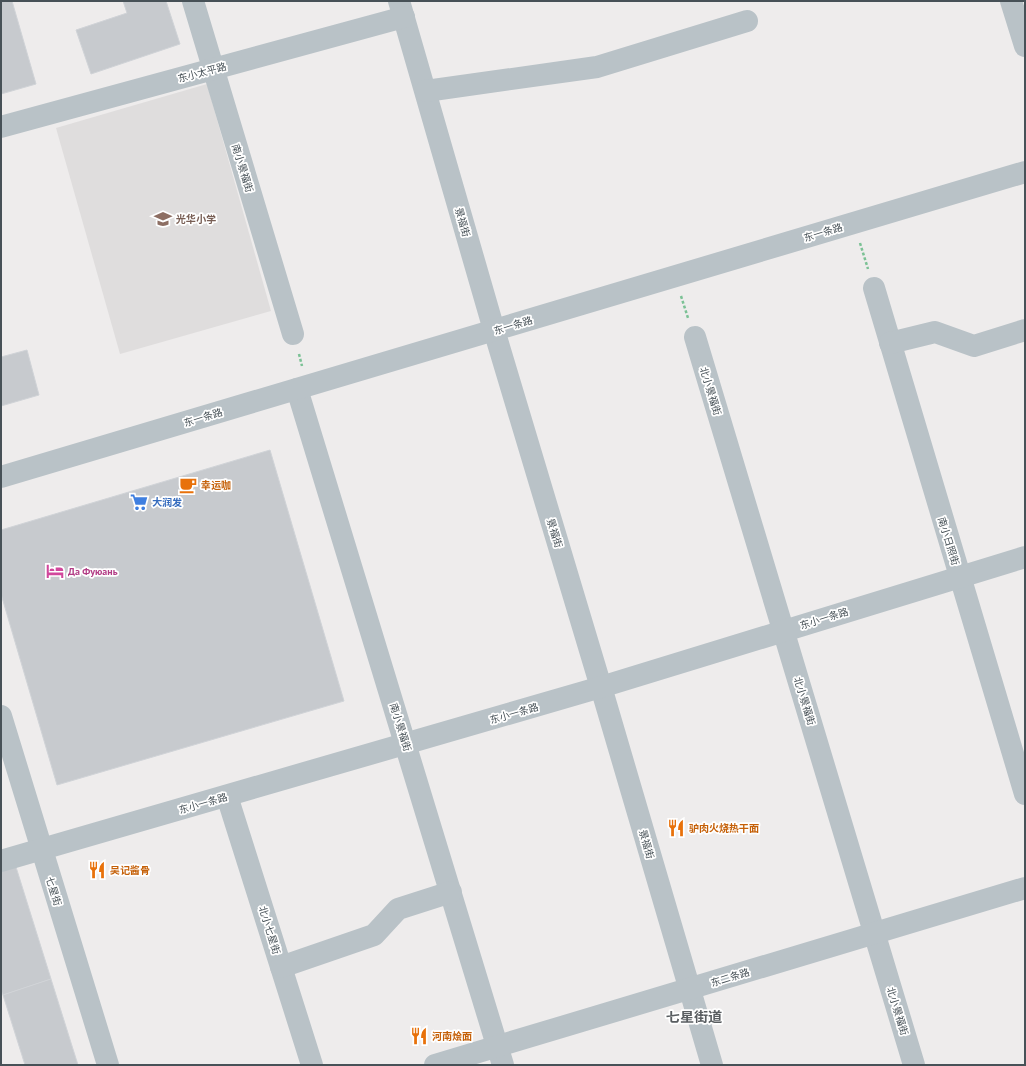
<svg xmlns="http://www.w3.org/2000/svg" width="1026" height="1066" font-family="'PT Sans','Noto Sans SC',sans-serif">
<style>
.education{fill:#dfdddd}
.building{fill:#c7cace;stroke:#d0d3d7}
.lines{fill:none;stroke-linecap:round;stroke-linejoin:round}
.path{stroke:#7bc195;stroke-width:2.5;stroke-dasharray:3 2;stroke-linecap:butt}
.minor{stroke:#b9c2c7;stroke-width:22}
.labels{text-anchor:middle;stroke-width:3.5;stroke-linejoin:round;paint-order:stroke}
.street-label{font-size:10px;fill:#475157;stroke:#fff}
.education-label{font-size:10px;font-weight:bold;fill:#785e54;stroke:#fff;text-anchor:start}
.food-label{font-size:10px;font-weight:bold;fill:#c56008;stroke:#fff;text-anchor:start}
.shop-label{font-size:10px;font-weight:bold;fill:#366cbe;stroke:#fff;text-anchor:start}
.hotel-label{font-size:10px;font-weight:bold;fill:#b23c85;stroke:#fff;text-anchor:start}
.district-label{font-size:14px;font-weight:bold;fill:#595d60;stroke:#fff}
</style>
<rect width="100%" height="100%" fill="#eeecec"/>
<polygon class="education" points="207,84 271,311 120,354 56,128"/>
<g class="building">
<polygon points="1,1 12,1 36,84 1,94"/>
<polygon points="123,1 166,1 180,44 91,74 76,30 127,13"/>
<polygon points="27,350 39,395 1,406 1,357"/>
<polygon points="270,450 344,701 57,785 1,594 1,530"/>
<polygon points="16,867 51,979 3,995 1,990 1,871"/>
<polygon points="51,979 78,1065 25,1065 3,995"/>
</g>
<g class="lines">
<g class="path">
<polyline points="860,243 868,269"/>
<polyline points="681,296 688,318"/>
<polyline points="299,354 302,366"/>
</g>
<g class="minor">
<polyline points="193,1 293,334"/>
<polyline points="399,1 494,330 601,687 712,1065"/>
<polyline points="1011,1 1025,46"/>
<polyline points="426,91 597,67 747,21"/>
<polyline points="1,127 404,17"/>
<polyline points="874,288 1025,794"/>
<polyline points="695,337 914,1065"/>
<polyline points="890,343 935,332 974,346 1025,330"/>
<polyline points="297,389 503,1065"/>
<polyline points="1,477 1025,172"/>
<polyline points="1,716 108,1065"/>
<polyline points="227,796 312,1065"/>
<polyline points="1,861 601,687 1025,557"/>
<polyline points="281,967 374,935 398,909 451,892"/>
<polyline points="435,1065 1025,888"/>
</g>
</g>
<defs>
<g id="school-bare" transform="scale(1.38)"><path d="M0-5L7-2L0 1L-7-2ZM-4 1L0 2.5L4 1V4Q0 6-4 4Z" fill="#8d6e63" stroke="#fff" stroke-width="2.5" paint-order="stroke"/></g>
<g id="cafe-bare" transform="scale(1.38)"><path d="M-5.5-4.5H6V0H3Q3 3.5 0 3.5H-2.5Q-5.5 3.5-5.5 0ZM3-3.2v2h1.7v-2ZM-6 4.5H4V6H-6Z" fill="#e8710a" stroke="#fff" stroke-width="2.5" paint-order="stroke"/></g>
<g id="supermarket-bare" transform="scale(1.38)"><path d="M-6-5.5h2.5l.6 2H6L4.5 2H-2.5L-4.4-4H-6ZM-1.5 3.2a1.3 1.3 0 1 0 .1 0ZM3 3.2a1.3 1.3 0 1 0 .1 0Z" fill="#3f7fe0" stroke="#fff" stroke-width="2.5" paint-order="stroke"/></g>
<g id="hotel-bare" transform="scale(1.38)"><path d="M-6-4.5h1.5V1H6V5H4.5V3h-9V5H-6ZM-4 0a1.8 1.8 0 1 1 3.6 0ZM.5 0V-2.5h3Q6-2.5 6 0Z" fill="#d1479c" stroke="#fff" stroke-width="2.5" paint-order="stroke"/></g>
<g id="restaurant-bare" transform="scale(1.38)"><path d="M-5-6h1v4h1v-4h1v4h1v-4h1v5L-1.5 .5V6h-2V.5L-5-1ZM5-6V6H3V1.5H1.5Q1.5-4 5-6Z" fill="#e8710a" stroke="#fff" stroke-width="2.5" paint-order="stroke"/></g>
</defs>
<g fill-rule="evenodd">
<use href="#school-bare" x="163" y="219"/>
<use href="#cafe-bare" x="188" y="485"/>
<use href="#supermarket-bare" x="139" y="502"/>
<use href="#hotel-bare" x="55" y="571"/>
<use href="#restaurant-bare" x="676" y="828"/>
<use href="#restaurant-bare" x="97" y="870"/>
<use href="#restaurant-bare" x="419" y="1036"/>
</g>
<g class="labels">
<g class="street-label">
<text transform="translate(202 72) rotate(-15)" y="4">东小太平路</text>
<text transform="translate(243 168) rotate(73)" y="4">南小景福街</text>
<text transform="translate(463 222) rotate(74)" y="4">景福街</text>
<text transform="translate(823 232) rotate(-17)" y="4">东一条路</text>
<text transform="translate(513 325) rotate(-17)" y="4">东一条路</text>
<text transform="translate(711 391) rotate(73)" y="4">北小景福街</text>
<text transform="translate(203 417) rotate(-17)" y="4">东一条路</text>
<text transform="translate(555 533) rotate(73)" y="4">景福街</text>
<text transform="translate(949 541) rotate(73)" y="4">南小日照街</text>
<text transform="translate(824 618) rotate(-17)" y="4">东小一条路</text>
<text transform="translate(805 701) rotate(73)" y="4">北小景福街</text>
<text transform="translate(514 713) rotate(-16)" y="4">东小一条路</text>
<text transform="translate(401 727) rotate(73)" y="4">南小景福街</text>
<text transform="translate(203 803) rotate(-16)" y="4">东小一条路</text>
<text transform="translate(647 844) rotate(74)" y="4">景福街</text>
<text transform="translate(54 891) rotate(73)" y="4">七星街</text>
<text transform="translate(270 930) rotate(73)" y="4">北小七星街</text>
<text transform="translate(730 977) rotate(-17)" y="4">东二条路</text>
<text transform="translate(898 1011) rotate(73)" y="4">北小景福街</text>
</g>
<g class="education-label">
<text x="176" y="223">光华小学</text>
</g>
<g class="food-label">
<text x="201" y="489">幸运咖</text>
<text x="689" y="832">驴肉火烧热干面</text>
<text x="110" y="874">吴记酱骨</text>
<text x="432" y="1040">河南烩面</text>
</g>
<g class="shop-label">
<text x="152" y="506">大润发</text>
</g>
<g class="hotel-label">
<text x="68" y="575">Да Фуюань</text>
</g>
<g class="district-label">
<text x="694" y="1022">七星街道</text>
</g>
</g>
<rect width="1026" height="1066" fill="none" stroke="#475157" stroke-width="4"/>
</svg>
